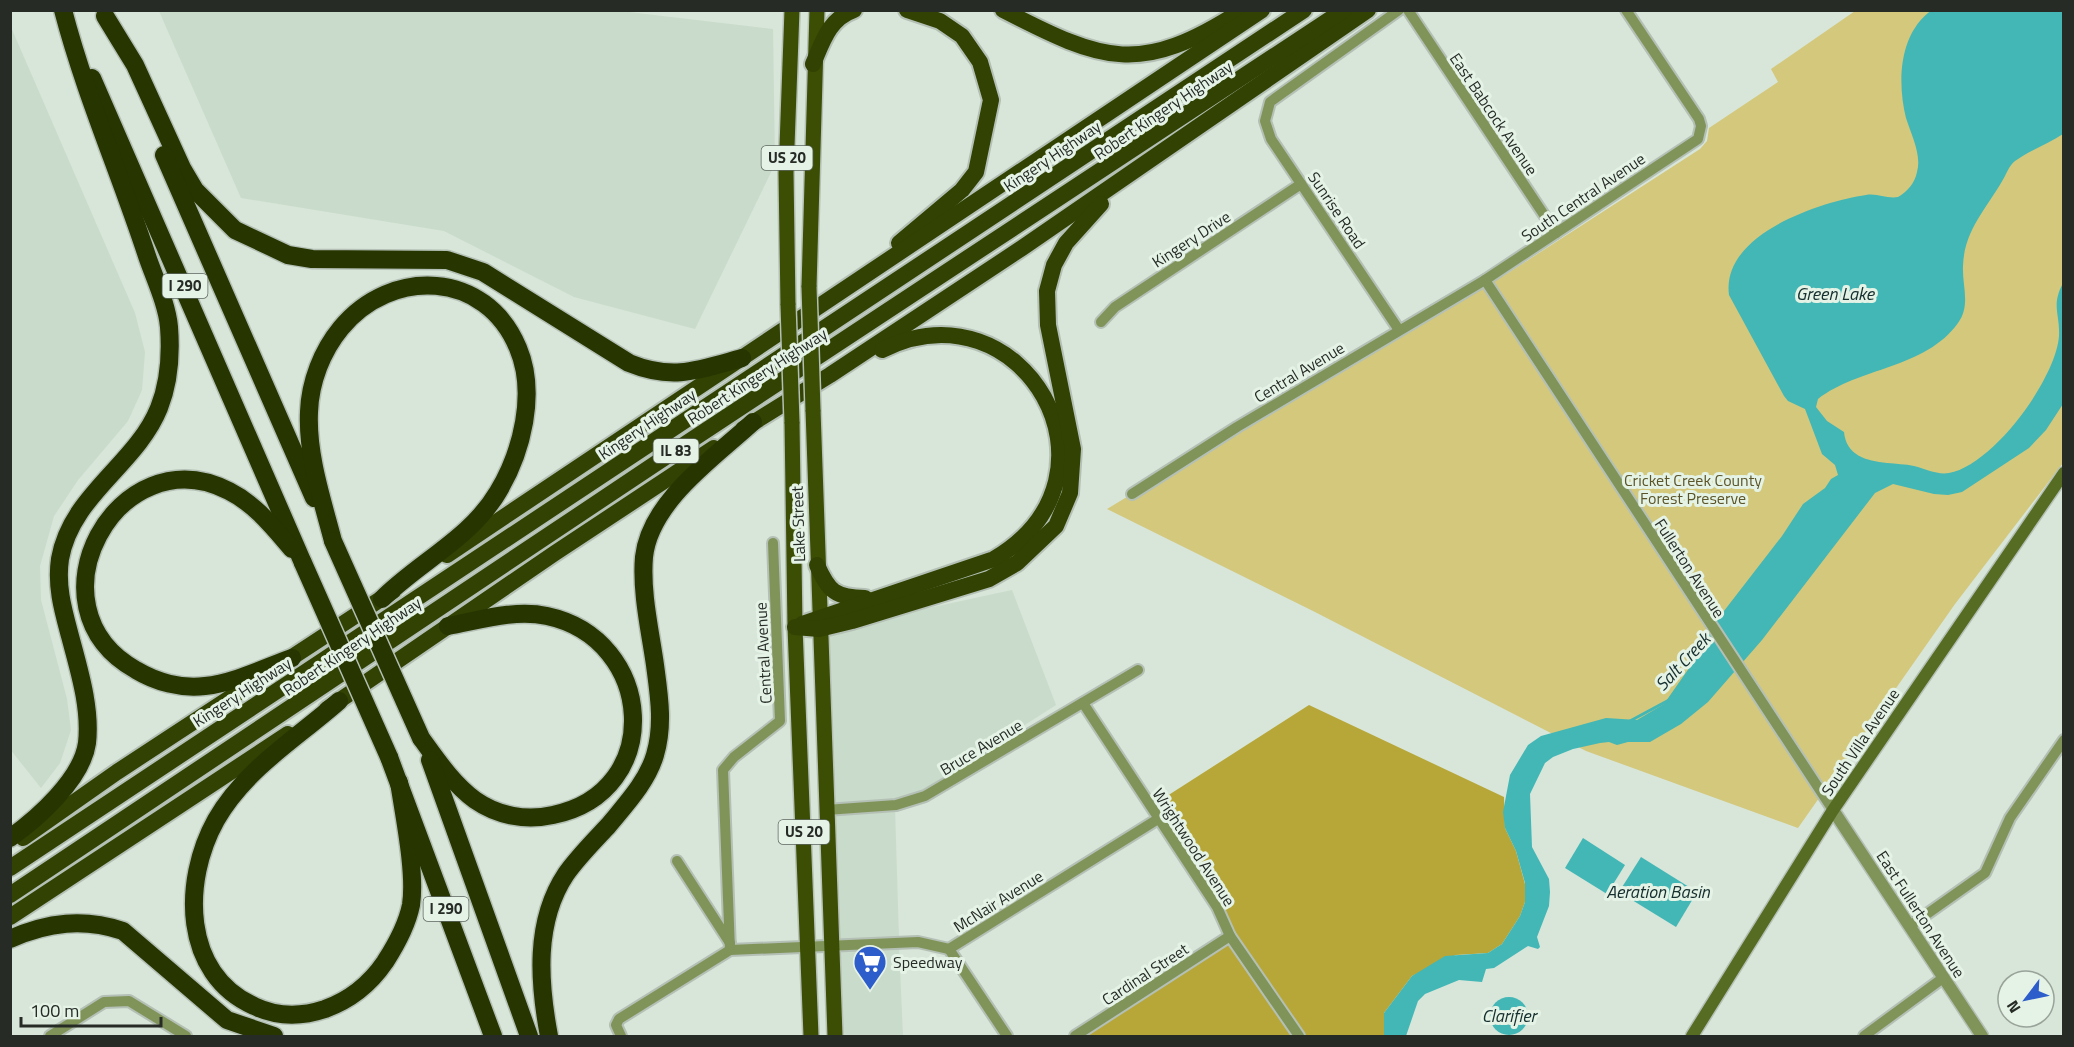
<svg xmlns="http://www.w3.org/2000/svg" width="2074" height="1047" font-family="'Titillium Web',sans-serif">
<style>
.built{fill:#c9dbca}
.green{fill:#d3c87c}
.forest{fill:#b7a739}
.water{fill:#42b7b6}
.lines{fill:none;stroke-linecap:round;stroke-linejoin:round}
.stream{stroke:#42b7b6;stroke-width:3}
.minor-casing{stroke:#b4c0b5;stroke-width:14}
.tertiary-casing{stroke:#b4c0b5;stroke-width:15}
.secondary-casing{stroke:#b4c0b5;stroke-width:15}
.primary-casing{stroke:#b4c0b5;stroke-width:18}
.trunk-casing{stroke:#b4c0b5;stroke-width:20}
.motorway-casing{stroke:#b4c0b5;stroke-width:21}
.minor{stroke:#80945a;stroke-width:10}
.tertiary{stroke:#80945a;stroke-width:12}
.secondary{stroke:#566c22;stroke-width:12}
.primary{stroke:#3b4e03;stroke-width:15}
.trunk{stroke:#314202;stroke-width:16}
.motorway{stroke:#273500;stroke-width:18}
.primary-bridge-casing{stroke:#b4c0b5;stroke-width:18;stroke-linecap:butt}
.motorway-bridge-casing{stroke:#b4c0b5;stroke-width:21;stroke-linecap:butt}
.primary-bridge{stroke:#3b4e03;stroke-width:15}
.motorway-bridge{stroke:#273500;stroke-width:18}
.labels{text-anchor:middle;stroke-width:6;stroke-linejoin:round;paint-order:stroke}
.shield{fill:#e5f3e6;stroke:#5f6760;stroke-width:1.5}
.shield-label{font-size:15px;font-weight:bold;fill:#262b26}
.street-label{font-size:16px;fill:#262b26;stroke:#e5f3e6}
.park-label{font-size:16px;fill:#5b5428;stroke:#e5f3e6}
.poi-label{font-size:16px;fill:#262b26;stroke:#e5f3e6;text-anchor:start}
.water-label{font-size:18px;font-style:italic;fill:#162f2f;stroke:#e5f3e6}
</style>
<rect width="100%" height="100%" fill="#d8e5d9"/>
<g class="built">
<polygon points="620,11 773,29 775,164 695,329 574,297 444,231 241,198 159,11"/>
<polygon points="10,25 135,313 145,352 142,390 128,421 78,480 54,516 40,566 41,600 67,699 71,730 60,763 41,788 10,749"/>
<polygon points="1012,590 1056,705 895,808 899,939 835,944 822,631"/>
<polygon points="899,946 903,1036 838,1036 835,948"/>
</g>
<polygon class="green" points="1855,11 2063,11 2063,463 1955,604 1798,828 1586,751 1313,611 1107,509 1340,368 1508,273 1700,149 1707,141 1709,128 1778,82 1771,69"/>
<polygon class="forest" points="1309,705 1504,797 1505,828 1516,851 1525,884 1525,902 1520,916 1502,944 1488,953 1456,955 1412,976 1384,1013 1384,1036 1081,1036 1222,947 1229,921 1225,913 1153,805"/>
<g class="water">
<path d="M1932,10L2063,11V134C2048,144 2030,150 2015,161C2010,165 2008,170 2005,176C1989,206 1964,229 1963,266C1962,286 1971,305 1958,323C1925,369 1859,367 1818,399L1816,407L1827,421L1844,432C1846,455 1866,461 1887,463C1896,464 1905,464 1914,466C1926,469 1937,475 1949,473C1993,465 2056,379 2059,336C2060,313 2051,306 2063,283V404L2046,430L2029,448L1962,492L1948,495L1934,494L1893,484L1875,493L1762,640L1708,702L1681,724L1650,742H1628L1617,745L1609,742L1600,743L1573,749L1553,757L1545,763L1530,794L1532,847L1549,879L1550,892L1549,906L1537,937L1540,947L1538,949L1528,946L1494,968L1486,969L1482,982L1459,980L1425,994L1418,1001L1406,1036H1384V1013L1412,976L1445,956L1488,953L1502,944L1520,916L1525,902V883L1516,851L1505,828L1503,812L1510,775L1528,745L1541,736L1606,718L1637,720L1664,704L1694,661L1700,642L1782,536L1803,504L1825,488L1831,479L1838,475L1835,465L1822,454L1805,409L1788,401L1784,396L1729,295C1721,234 1820,202 1866,195C1877,193 1887,199 1898,197C1907,192 1915,183 1917,172C1922,155 1911,134 1906,118C1897,82 1899,33 1932,10Z"/>
<polygon points="1583,838 1625,865 1607,894 1565,868"/>
<polygon points="1641,857 1697,892 1676,927 1619,892"/>
<circle cx="1509" cy="1016" r="19"/>
</g>
<g class="lines">
<polyline class="stream" points="1630,721 1669,700"/>
<g class="minor-casing">
<g id="minor">
<polyline points="1399,10 1270,102 1265,121 1271,139 1399,330"/>
<polyline points="1408,10 1556,233"/>
<polyline points="1485,280 1833,810"/>
<polyline points="1101,322 1115,307 1301,184"/>
<polyline points="1132,494 1237,427 1485,280 1698,139 1701,126 1699,119 1626,10"/>
<polyline points="1083,703 1217,907 1230,936 1299,1036"/>
<polyline points="826,810 896,805 925,796 1138,670"/>
<polyline points="677,861 730,943"/>
<polyline points="1910,926 1985,873 2010,818 2064,740"/>
<polyline points="949,949 1007,1036"/>
<polyline points="730,950 723,770 734,757 780,721 773,543"/>
<polyline points="50,1036 104,1002 129,1001 186,1036"/>
<polyline points="621,1036 616,1025 619,1019 730,950 918,942 949,949 1158,819"/>
<polyline points="1075,1036 1230,936"/>
<polyline points="1864,1036 1943,978"/>
</g>
</g>
<g class="tertiary-casing">
<polyline id="tertiary" points="1833,810 1982,1036"/>
</g>
<g class="secondary-casing">
<polyline id="secondary" points="1692,1036 1833,810 2064,473"/>
</g>
<g class="primary-casing">
<g id="primary">
<polyline points="809,287 817,10"/>
<polyline points="788,305 786,173 792,10"/>
<polyline points="813,410 835,1036"/>
<polyline points="792,422 795,627 811,1036"/>
</g>
</g>
<g class="trunk-casing">
<g id="trunk">
<path d="M1003,10C1104,62 1140,76 1241,11"/>
<path d="M813,64C823,41 829,19 854,10"/>
<polyline points="899,243 962,190 976,172 991,100 980,62 962,36 940,21 907,10"/>
<polyline points="743,429 830,375 1022,248 1368,10"/>
<polyline points="447,555 1262,10"/>
<path d="M817,565C829,592 835,597 865,598"/>
<path d="M802,624L994,559C1136,475 1022,280 882,350"/>
<polyline points="795,627 819,629 852,621 989,579 1017,563 1056,526 1070,493 1073,449 1048,325 1047,291 1054,265 1066,243 1101,204"/>
<polyline points="327,709 555,553 714,448"/>
<polyline points="23,838 117,772 393,591"/>
<polyline points="10,868 1304,10"/>
<polyline points="10,895 655,464 1344,10"/>
<polyline points="10,917 288,734"/>
</g>
</g>
<g class="motorway-casing">
<g id="motorway">
<path d="M105,16L135,65L182,168L195,190L235,230L288,255L312,259L447,260L483,272L629,363C673,381 699,370 742,358"/>
<polyline points="92,78 303,563"/>
<polyline points="164,155 314,498"/>
<path d="M333,541C322,499 307,455 309,412C310,382 322,351 341,328C391,267 486,270 518,348C537,393 522,452 498,492C471,538 419,562 382,599"/>
<path d="M292,658C264,668 234,683 205,686C181,689 156,682 136,670C23,607 118,434 229,491C255,504 273,527 292,549"/>
<path d="M339,701C296,739 245,769 216,820C182,881 182,974 254,1006C277,1017 301,1017 325,1009C350,1000 370,984 385,962C396,945 407,925 411,905C416,873 404,815 399,782"/>
<path d="M421,738C437,760 453,784 475,800C498,816 526,821 553,815C666,792 655,639 547,616C515,609 480,620 448,626"/>
<polyline points="389,757 493,1036"/>
<polyline points="430,760 529,1036"/>
<path d="M10,838C38,818 82,779 87,743C91,708 79,670 70,636C63,610 56,586 60,559C71,495 136,465 159,408C169,383 171,353 169,327C167,303 153,275 146,253C119,171 85,94 63,10"/>
<path d="M10,939C48,922 84,918 123,931L227,1020L274,1036"/>
<path d="M549,1036C539,983 534,922 566,874C578,857 594,841 608,826C626,804 647,782 655,755C664,725 659,695 655,665C650,630 641,592 644,557C650,501 715,457 753,422"/>
</g>
</g>
<use href="#minor" class="minor"/>
<use href="#tertiary" class="tertiary"/>
<use href="#secondary" class="secondary"/>
<use href="#primary" class="primary"/>
<use href="#trunk" class="trunk"/>
<use href="#motorway" class="motorway"/>
<g class="primary-bridge-casing">
<g id="primary-bridge">
<polyline points="809,287 813,410"/>
<polyline points="788,305 792,422"/>
</g>
</g>
<g class="motorway-bridge-casing">
<g id="motorway-bridge">
<polyline points="333,541 421,738"/>
<polyline points="303,563 389,757"/>
</g>
</g>
<use href="#primary-bridge" class="primary-bridge"/>
<use href="#motorway-bridge" class="motorway-bridge"/>
</g>
<defs>
<g id="supermarket-pin" transform="scale(1.725)"><path d="M0 17L-7.5 6A9.5 9.5 0 1 1 7.5 6Z" fill="#2d5ccb" stroke="#e5f3e6"/><path d="M-6-5.5h2.5l.6 2H6L4.5 2H-2.5L-4.4-4H-6ZM-1.5 3.2a1.3 1.3 0 1 0 .1 0ZM3 3.2a1.3 1.3 0 1 0 .1 0Z" fill="#fff"/></g>
</defs>
<g fill-rule="evenodd">
<use href="#supermarket-pin" x="870" y="962"/>
</g>
<g class="labels">
<g class="shield">
<rect x="761.5" y="146" width="51" height="24" rx="4.5"/>
<rect x="162.5" y="274" width="45" height="24" rx="4.5"/>
<rect x="653.5" y="439" width="45" height="24" rx="4.5"/>
<rect x="778.5" y="820" width="51" height="24" rx="4.5"/>
<rect x="423.5" y="897" width="45" height="24" rx="4.5"/>
</g>
<g class="shield-label">
<text x="787" y="163">US 20</text>
<text x="185" y="291">I 290</text>
<text x="676" y="456">IL 83</text>
<text x="804" y="837">US 20</text>
<text x="446" y="914">I 290</text>
</g>
<g class="street-label">
<text transform="translate(1163 110) rotate(-34)" y="6">Robert Kingery Highway</text>
<text transform="translate(1494 114) rotate(56)" y="6">East Babcock Avenue</text>
<text transform="translate(1052 156) rotate(-34)" y="6">Kingery Highway</text>
<text transform="translate(1583 197) rotate(-34)" y="6">South Central Avenue</text>
<text transform="translate(1337 210) rotate(56)" y="6">Sunrise Road</text>
<text transform="translate(1191 239) rotate(-33)" y="6">Kingery Drive</text>
<text transform="translate(1299 372) rotate(-31)" y="6">Central Avenue</text>
<text transform="translate(757 376) rotate(-33)" y="6">Robert Kingery Highway</text>
<text transform="translate(647 424) rotate(-34)" y="6">Kingery Highway</text>
<text transform="translate(798 524) rotate(-92)" y="6">Lake Street</text>
<text transform="translate(1690 568) rotate(57)" y="6">Fullerton Avenue</text>
<text transform="translate(352 646) rotate(-34)" y="6">Robert Kingery Highway</text>
<text transform="translate(763 653) rotate(-93)" y="6">Central Avenue</text>
<text transform="translate(242 692) rotate(-33)" y="6">Kingery Highway</text>
<text transform="translate(1860 742) rotate(-56)" y="6">South Villa Avenue</text>
<text transform="translate(981 747) rotate(-31)" y="6">Bruce Avenue</text>
<text transform="translate(1194 847) rotate(57)" y="6">Wrightwood Avenue</text>
<text transform="translate(998 901) rotate(-32)" y="6">McNair Avenue</text>
<text transform="translate(1921 914) rotate(57)" y="6">East Fullerton Avenue</text>
<text transform="translate(1145 974) rotate(-33)" y="6">Cardinal Street</text>
</g>
<g class="park-label">
<text x="1693" y="486">Cricket Creek County<tspan x="1693" dy="18">Forest Preserve</tspan></text>
</g>
<g class="poi-label">
<text x="893" y="968">Speedway</text>
</g>
<g class="water-label">
<text x="1835" y="300">Green Lake</text>
<text transform="translate(1683 662) rotate(-47)" y="6">Salt Creek</text>
<text x="1658" y="898">Aeration Basin</text>
<text x="1509" y="1022">Clarifier</text>
</g>
</g>
<rect width="2074" height="1047" fill="none" stroke="#262b26" stroke-width="24"/>
<g transform="translate(2026 999) rotate(238)"><circle r="28" fill="#e5f3e6" stroke="#99a399" stroke-width="1.5"/>
<path d="M0-4.5L10 22L0 15L-10 22Z" fill="#2d5ccb"/>
<text y="-9" font-size="16" font-weight="bold" text-anchor="middle" fill="#262b26">N</text>
</g>
<path d="M21 1017v9h140v-9" fill="none" stroke="#262b26" stroke-width="3"/>
<text x="30" y="1017" font-size="18" fill="#262b26" stroke="#e5f3e6" stroke-width="4.5" paint-order="stroke">100 m</text>
</svg>
